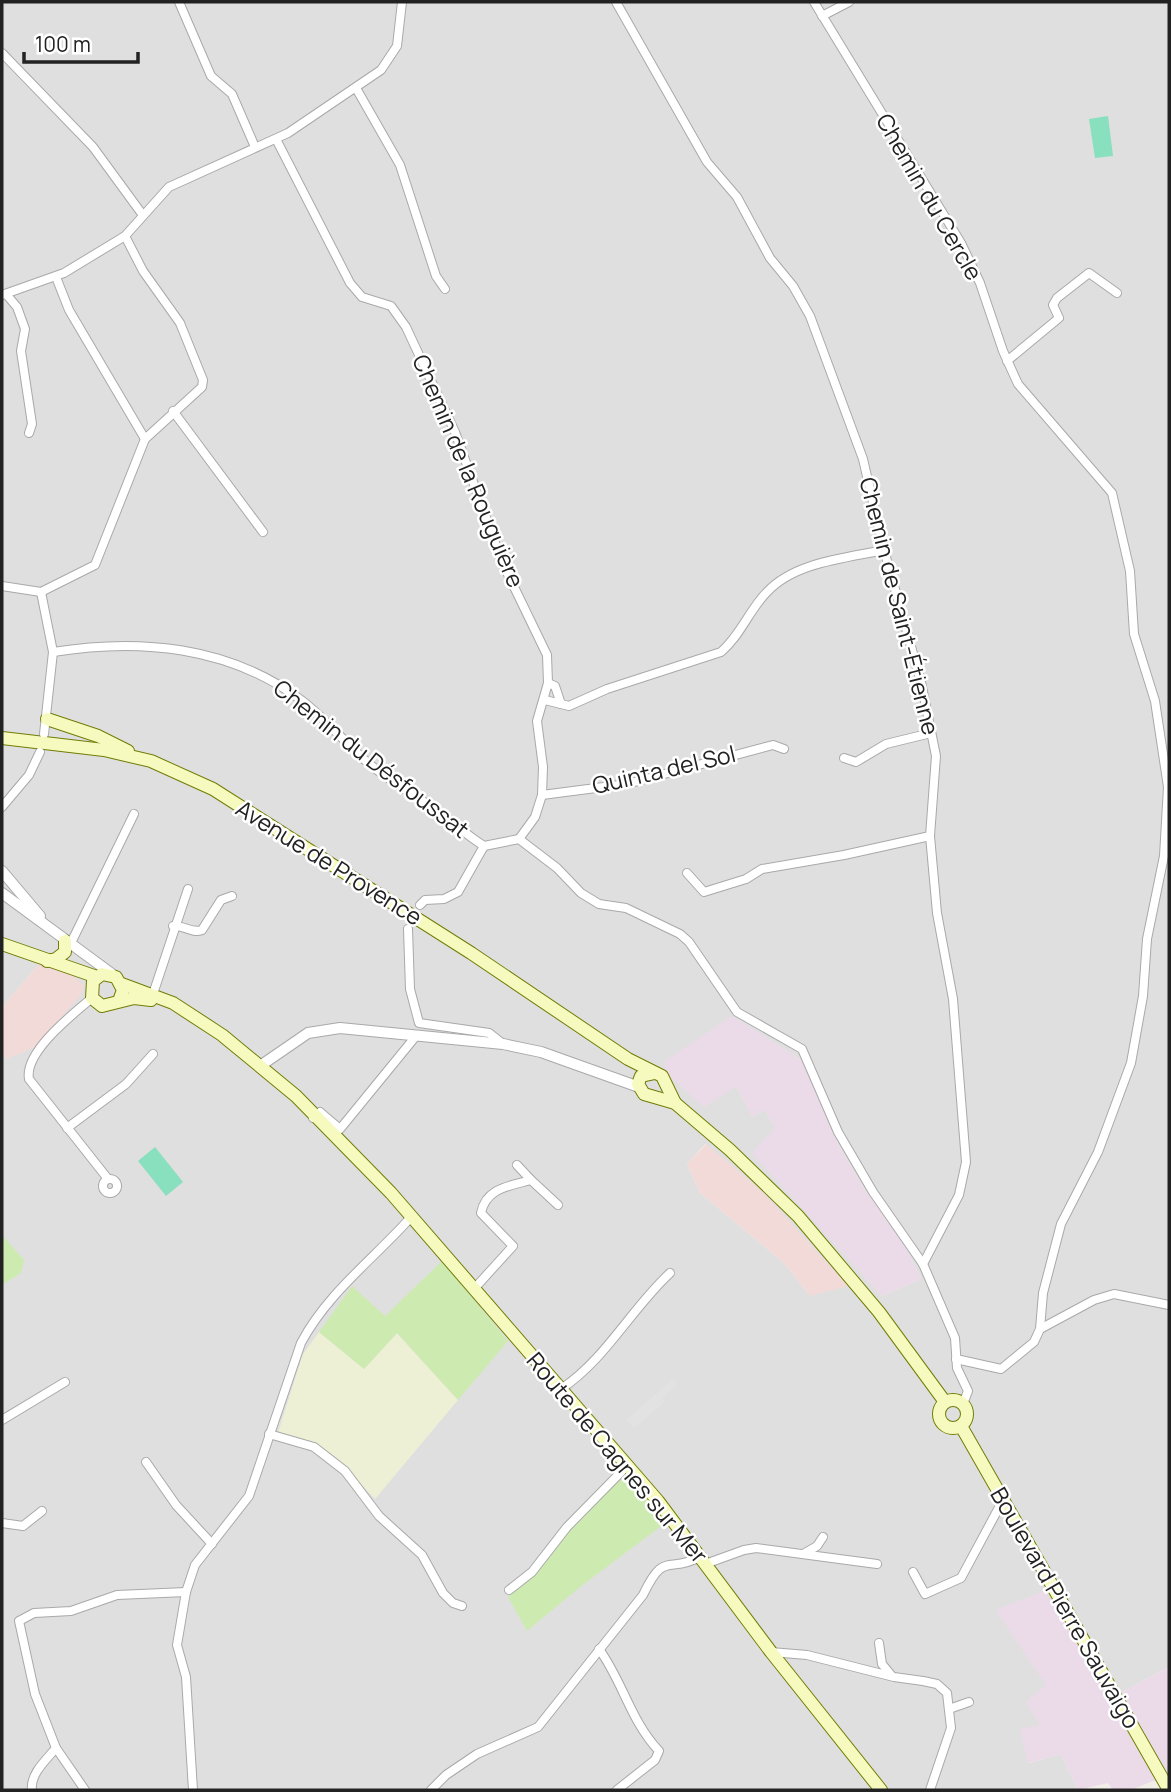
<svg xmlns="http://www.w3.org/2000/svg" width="1171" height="1792" font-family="Manrope,sans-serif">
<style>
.residential{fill:#e0dfdf;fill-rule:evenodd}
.commercial{fill:#f2dad9}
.industrial{fill:#ebdbe8}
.farmland{fill:#eef0d5}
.grass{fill:#cdebb0}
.pitch{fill:#88e0be}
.parking{fill:#e2e2e2}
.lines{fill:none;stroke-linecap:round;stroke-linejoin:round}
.minor-casing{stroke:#a9a9a9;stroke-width:10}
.tertiary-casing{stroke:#a9a9a9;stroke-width:12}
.secondary-casing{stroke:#707d05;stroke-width:14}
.minor{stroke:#fff;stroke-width:8}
.tertiary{stroke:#fff;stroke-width:10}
.secondary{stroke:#f7fabf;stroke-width:12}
.labels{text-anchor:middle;stroke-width:5;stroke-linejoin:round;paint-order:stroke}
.street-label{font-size:23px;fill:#222;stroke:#fff}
</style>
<rect width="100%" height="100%" fill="#f2efe9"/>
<path class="residential" d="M2,2H1169V1667L1120,1693L1047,1685L1040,1725L1029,1763L1061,1754L1078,1790H2V1055L7,1059L39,964L2,1007ZM733,1017L803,1061L837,1142L861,1184L907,1250L921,1279L882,1296L753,1153L776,1128L765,1110L752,1116L736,1086ZM705,1144L762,1191L810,1296L784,1263L700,1193L687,1164Z"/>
<g class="commercial">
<polygon points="39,964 71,974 84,986 80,996 35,1047 7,1059 2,1055 2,1007"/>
<polygon points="706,1144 762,1191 848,1286 810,1296 784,1263 700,1193 687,1164"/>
</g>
<g class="industrial">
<polygon points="732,1016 803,1061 837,1142 861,1184 907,1250 921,1279 882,1296 752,1153 775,1128 765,1110 752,1117 736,1086 704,1107 664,1071 665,1061"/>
<polygon points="1044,1591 1120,1693 1169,1667 1169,1784 1153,1781 1131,1790 1113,1790 1108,1783 1078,1790 1061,1754 1028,1763 1020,1729 1040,1725 1026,1702 1046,1685 996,1610"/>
</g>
<polygon class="farmland" points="319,1332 364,1369 397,1333 458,1400 375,1499 338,1460 317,1445 278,1433 303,1354"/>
<g class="grass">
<polygon points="2,1235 24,1260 21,1273 2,1285"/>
<polygon points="442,1261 508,1341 458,1400 397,1333 364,1369 319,1332 352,1286 385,1316"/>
<path d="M626,1474L668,1521L580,1587L527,1631L508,1597C551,1560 580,1509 626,1474Z"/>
</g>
<g class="pitch">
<polygon points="1108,116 1113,156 1095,158 1089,119"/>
<polygon points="155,1147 183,1182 166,1196 138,1161"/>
</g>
<polygon class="parking" points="673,1379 678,1384 662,1398 665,1402 634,1428 626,1420"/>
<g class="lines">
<g class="minor-casing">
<g id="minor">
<polyline points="179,2 211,76 232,94 255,147"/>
<polyline points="616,2 707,162 737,197 770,258 793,286 810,316 863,459 884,550 921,682 936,756 930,836 937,913 953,999 966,1162 959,1195 923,1264"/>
<polyline points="814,2 961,243 980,283 1003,351 1018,384 1112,493 1130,571 1134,634 1155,701 1168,787 1164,856 1147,939 1143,996 1131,1063 1098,1152 1061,1224 1043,1293 1040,1329 1034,1342 1001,1369 956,1359"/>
<polyline points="822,16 849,2"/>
<polyline points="2,53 93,147 142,214"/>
<polyline points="356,88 400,165 436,276 445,289"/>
<polyline points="276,139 350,283 362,297 391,306 406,327 455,432 502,562 547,655 548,683 537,721 543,767 542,795 535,817 519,839"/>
<polyline points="56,277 69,310 145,439"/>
<polyline points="6,294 17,307 25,329 21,351 32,424 29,433"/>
<polyline points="2,295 64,273 125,236 169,187 288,133 381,70 397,46 402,2"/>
<polyline points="1007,361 1059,318 1053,305 1057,298 1089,273 1117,293"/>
<polyline points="173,411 263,532"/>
<polyline points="2,586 41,592"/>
<polyline points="41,592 95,565 145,439 202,387 203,380 180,323 143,271 125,236"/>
<polyline points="41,592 53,652 44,734"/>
<path d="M53,652C139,638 229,646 301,700C325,718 345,743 367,762C389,781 414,794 437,811C453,822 466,835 484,846L519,839L557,868L581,893L599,904L626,908L680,934L689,942L737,1012L802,1049L838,1132L873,1192L923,1264L955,1338L957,1368L968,1391L963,1404"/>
<polyline points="545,700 561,704 555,686 548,683"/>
<path d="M561,704L569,706L607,689L721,652C741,635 749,610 767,592C795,562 846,558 884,550"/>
<polyline points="844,758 856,762 886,744 931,733"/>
<polyline points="542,795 627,784 773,745 784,749"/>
<polyline points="2,807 29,775 40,752"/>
<polyline points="687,873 704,892 746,879 762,869 844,855 930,836"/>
<polyline points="420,905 425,900 444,899 458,892 484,846"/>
<path d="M173,926C184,925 192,934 202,930L221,900L232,896"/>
<polyline points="408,929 410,989 419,1023 489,1033 503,1044"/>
<polyline points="70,945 134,814"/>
<polyline points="153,994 188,889"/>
<path d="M92,998C73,1014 24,1052 29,1079L108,1179"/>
<polyline points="313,1118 320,1112 340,1129 416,1036"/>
<polyline points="67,1128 126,1084 153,1054"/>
<polyline points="517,1165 531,1180"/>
<circle cx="110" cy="1186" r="7"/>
<path d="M473,1290L513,1246L481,1213C486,1188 509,1186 531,1180L558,1205"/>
<polyline points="1040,1329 1094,1300 1114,1294 1169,1305"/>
<path d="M561,1389C606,1359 631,1309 670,1273"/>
<polyline points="2,1420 65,1382"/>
<polyline points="269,1434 314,1447 345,1471 379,1516 422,1555 443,1593 453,1603 462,1606"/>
<polyline points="146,1462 176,1505 212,1544"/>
<polyline points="2,1523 23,1526 42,1511"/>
<polyline points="805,1553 817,1546 823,1537"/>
<polyline points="708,1563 744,1550 756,1548 877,1564"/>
<polyline points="913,1572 925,1594 961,1578 1003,1500"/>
<polyline points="509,1590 532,1572 567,1527 628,1465"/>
<polyline points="879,1643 882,1664 891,1675"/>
<path d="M599,1649C623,1682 630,1720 659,1751L655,1760L617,1790"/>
<polyline points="771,1652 807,1655 894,1677 923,1681 937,1684 947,1693 951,1728 930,1790"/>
<polyline points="949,1709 969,1702"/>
<polyline points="56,1748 35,1694 19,1621 34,1613 71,1611 117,1595 186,1592"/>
<path d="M32,1790C30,1774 46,1760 56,1748L85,1790"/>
<path d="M193,1790L186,1677L177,1645L186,1592L195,1565L249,1496L301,1343C328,1292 375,1258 412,1216"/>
<path d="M431,1790L446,1775L477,1754L538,1727L643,1595C665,1549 667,1575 702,1556"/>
</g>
</g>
<g class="tertiary-casing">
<g id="tertiary">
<polyline points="2,871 40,916"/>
<polyline points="2,893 112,974"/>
<polyline points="260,1066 308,1033 340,1028 503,1044 541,1052 639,1087"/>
</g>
</g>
<g class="secondary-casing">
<g id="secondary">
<polyline points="47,719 98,736 128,751"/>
<polyline points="2,738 104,750 151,761 213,789 471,953 628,1059 662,1076 675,1103"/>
<polyline points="2,944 97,977"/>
<polyline points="47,961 56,959 65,952 65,941"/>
<polyline points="122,984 173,1003 222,1035 296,1096 391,1193 658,1501 771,1652 881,1790"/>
<polyline points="119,1001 123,990 116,977 102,974 93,981 92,998 102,1006 134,998 151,1000"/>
<polyline points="655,1073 641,1076 638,1084 644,1094 675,1103 730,1150 798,1216 879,1312 945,1402"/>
<circle cx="953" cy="1414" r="14"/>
<polyline points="961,1426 1169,1790"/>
</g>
</g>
<use href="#minor" class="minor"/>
<use href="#tertiary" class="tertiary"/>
<use href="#secondary" class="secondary"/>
</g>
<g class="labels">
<g class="street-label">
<text transform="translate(929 197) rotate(60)" y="8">Chemin du Cercle</text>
<text transform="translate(468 471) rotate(67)" y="8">Chemin de la Rouguière</text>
<text transform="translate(899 606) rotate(76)" y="8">Chemin de Saint-Étienne</text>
<text transform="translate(371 759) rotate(38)" y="8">Chemin du Désfoussat</text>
<text transform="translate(664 770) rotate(-13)" y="8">Quinta del Sol</text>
<text transform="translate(329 863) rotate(32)" y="8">Avenue de Provence</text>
<text transform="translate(617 1458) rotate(50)" y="8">Route de Cagnes sur Mer</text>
<text transform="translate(1065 1608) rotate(60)" y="8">Boulevard Pierre Sauvaigo</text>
</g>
</g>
<rect width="1171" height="1792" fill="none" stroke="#222222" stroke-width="7"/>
<path d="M24 52v10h114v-10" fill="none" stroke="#222222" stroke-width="3.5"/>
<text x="35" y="52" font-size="21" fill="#222222" stroke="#ffffff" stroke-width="5" paint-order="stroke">100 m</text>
</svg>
